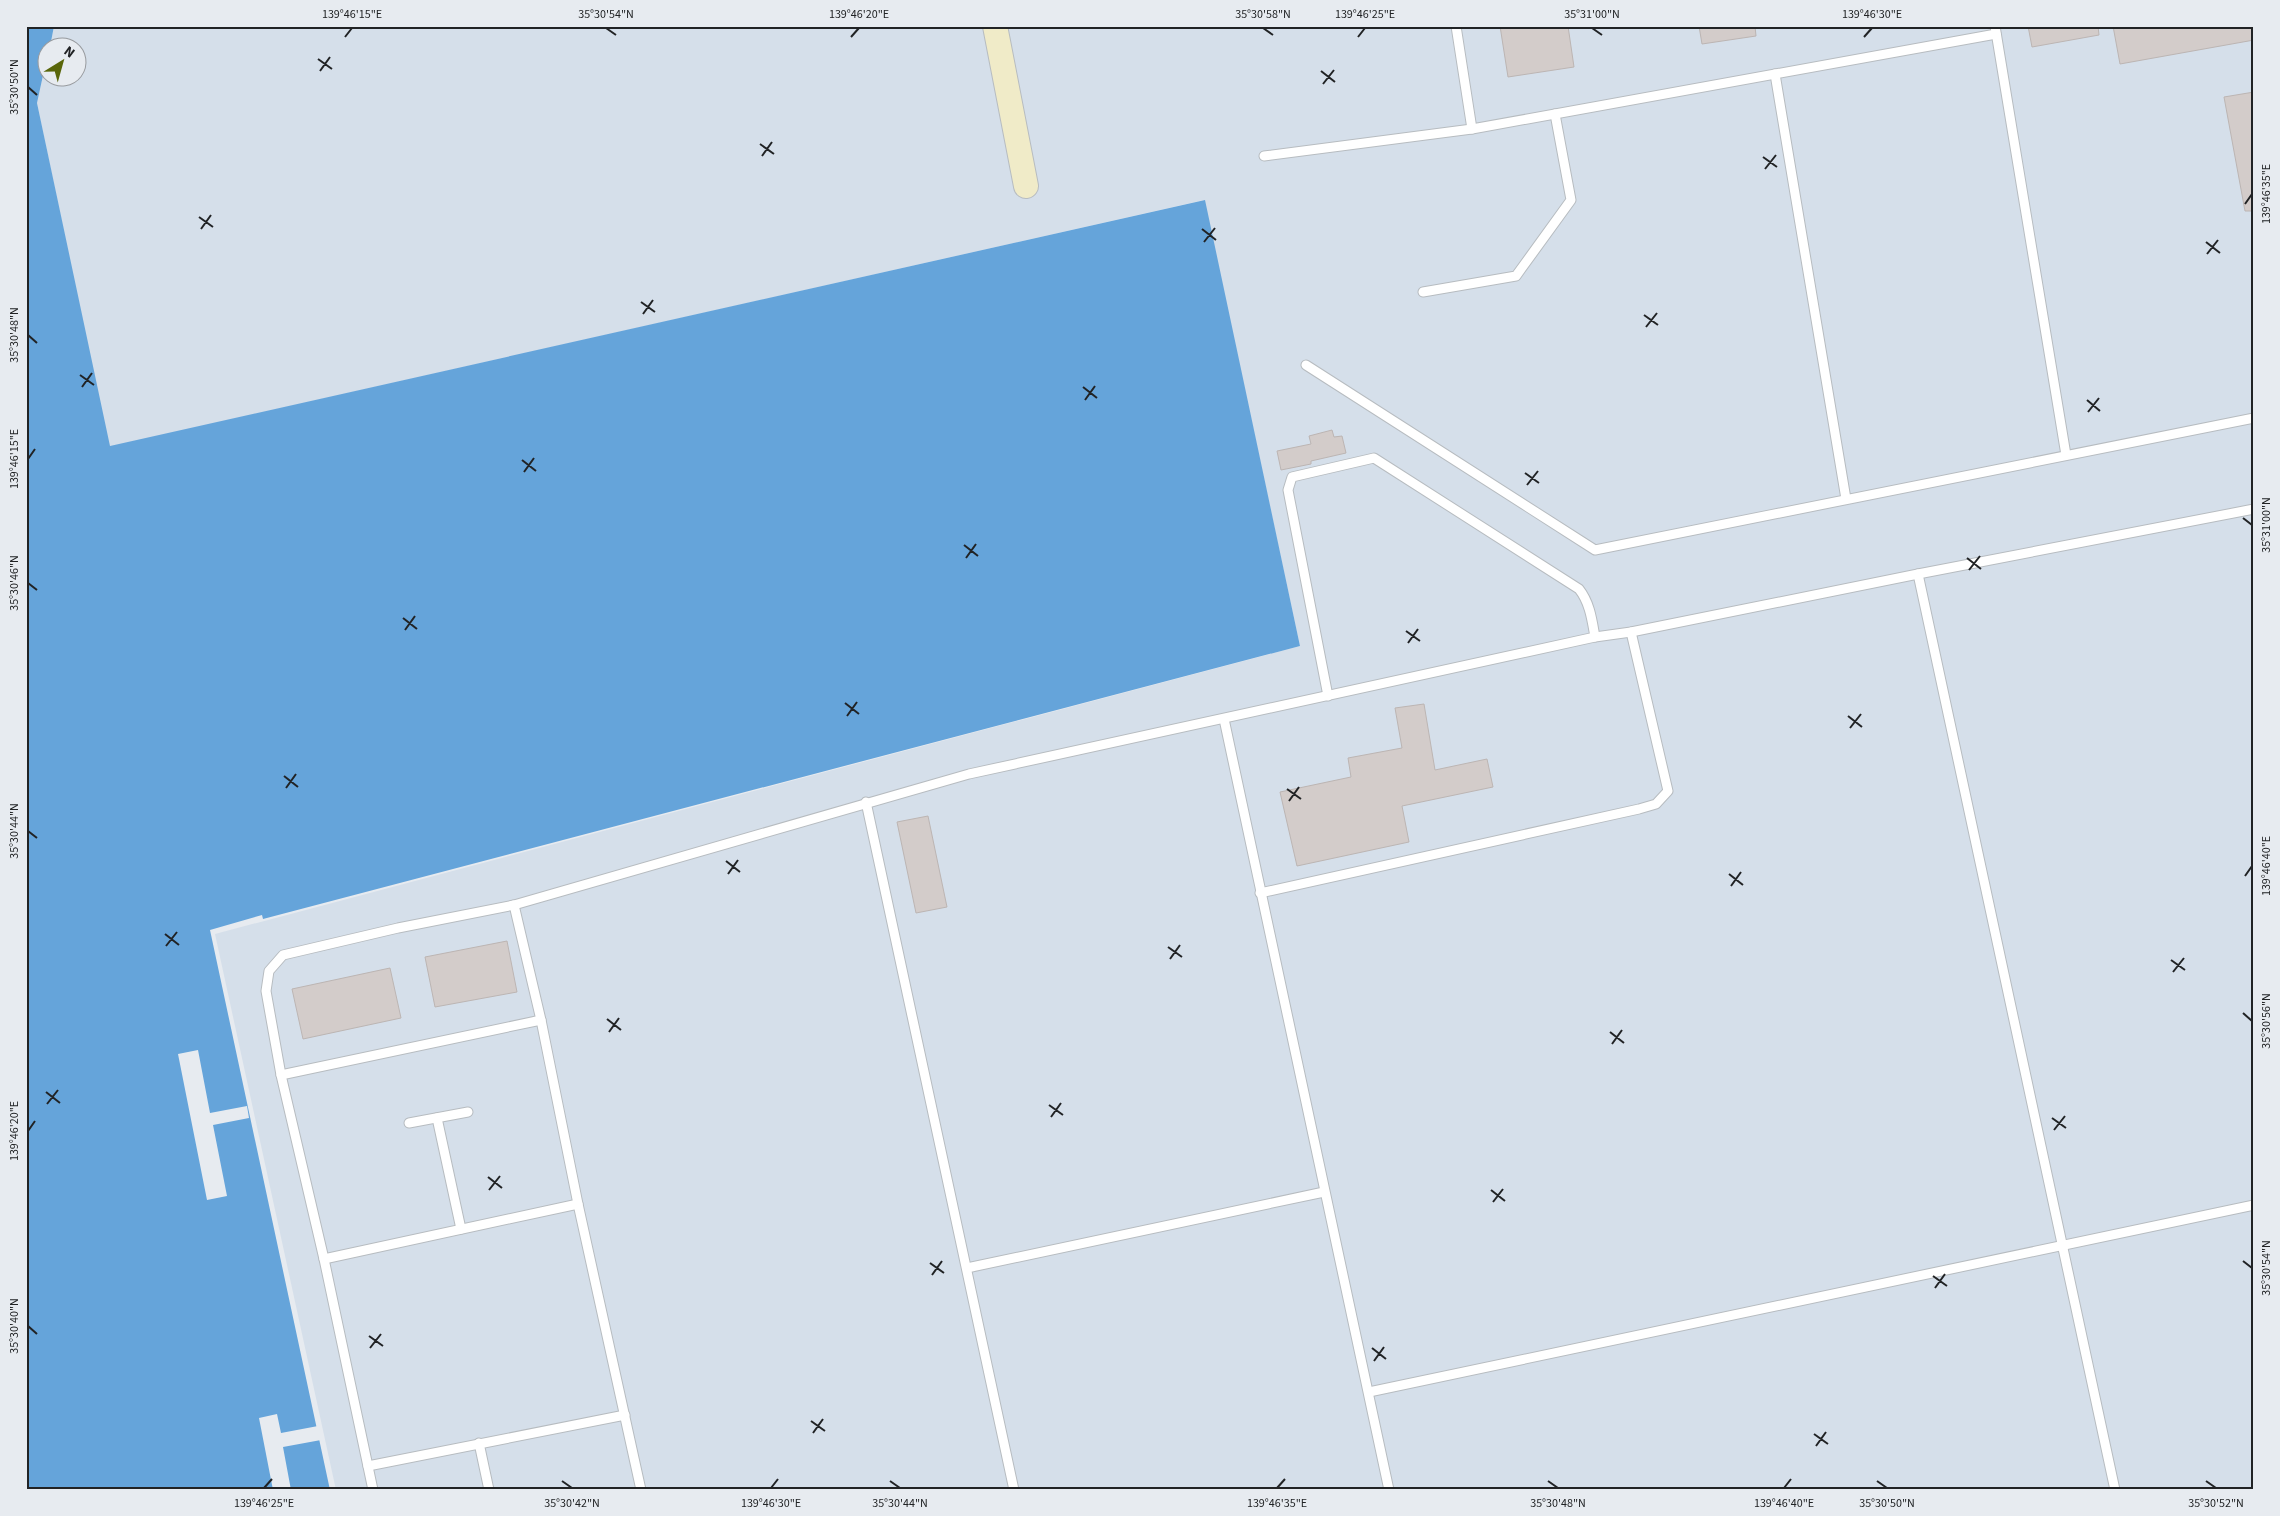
<svg xmlns="http://www.w3.org/2000/svg" width="2280" height="1516" font-family="'Source Sans 3',sans-serif">
<style>
.built{fill:#d5dfea}
.water{fill:#65a4da}
.pier{fill:#e7ebf0}
.building{fill:#d3ccca;stroke:#bcb5b3}
.lines{fill:none;stroke-linecap:round;stroke-linejoin:round}
.lane-casing{stroke:#b7bcc0;stroke-width:11}
.secondary-casing{stroke:#b7bcc0;stroke-width:26}
.lane{stroke:#fff;stroke-width:9}
.secondary{stroke:#f0ebc8;stroke-width:24}
.ticks{fill:none;stroke:#212325;stroke-width:2}
.neatline{fill:none;stroke:#212325;stroke-width:2}
.ticks-label{font-size:12px;text-anchor:middle;fill:#212325}
</style>
<rect width="100%" height="100%" fill="#e7ebf0"/>
<polygon class="built" points="54,26 2254,26 2254,1490 336,1490 215,934 1300,646 1204,200 109,447 37,103 47,57 48,78 78,78 78,48 50,47"/>
<polygon class="water" points="26,26 54,26 50,47 48,48 47,57 37,103 110,446 1205,200 1300,646 263,919 262,915 210,930 330,1490 26,1490"/>
<g class="pier">
<polygon points="198,1050 210,1113 247,1106 249,1118 213,1125 227,1196 207,1200 178,1054"/>
<polygon points="277,1414 281,1433 318,1426 321,1440 283,1447 291,1490 273,1490 259,1418"/>
</g>
<g class="building">
<polygon points="1500,26 1568,26 1574,67 1508,77"/>
<polygon points="1699,26 1755,26 1756,36 1702,44"/>
<polygon points="2028,26 2098,26 2099,35 2032,47"/>
<polygon points="2113,26 2254,26 2254,40 2120,64"/>
<polygon points="2254,92 2254,211 2245,211 2224,97"/>
<polygon points="1332,430 1334,437 1342,436 1346,453 1311,461 1311,464 1281,470 1277,451 1311,444 1309,436"/>
<polygon points="1424,704 1435,770 1487,759 1493,787 1402,806 1409,842 1297,866 1280,792 1351,777 1348,758 1402,748 1395,708"/>
<polygon points="928,816 947,907 916,913 897,822"/>
<polygon points="507,941 517,992 435,1007 425,957"/>
<polygon points="390,968 401,1018 303,1039 292,989"/>
</g>
<g class="lines">
<g class="lane-casing">
<g id="lane">
<polyline points="1456,26 1472,129"/>
<polyline points="1995,26 2066,455"/>
<polyline points="1775,74 1846,499"/>
<polyline points="1264,156 1472,129 1996,34"/>
<polyline points="1423,292 1516,276 1571,200 1555,114"/>
<polyline points="1306,365 1595,550 2254,418"/>
<polyline points="1918,574 2115,1490"/>
<path d="M1328,696L1288,490L1292,477L1374,458L1579,589C1590,603 1592,620 1595,637"/>
<polyline points="1224,719 1389,1490"/>
<polyline points="866,802 1014,1490"/>
<polyline points="1260,893 1639,809 1656,804 1668,791 1631,632"/>
<polyline points="514,905 541,1020 578,1204 641,1490"/>
<polyline points="281,1075 541,1020"/>
<polyline points="437,1118 461,1229"/>
<polyline points="409,1123 468,1112"/>
<polyline points="324,1259 578,1204"/>
<polyline points="967,1268 1324,1192"/>
<polyline points="1369,1392 2254,1205"/>
<polyline points="479,1443 489,1490"/>
<polyline points="368,1466 625,1415"/>
<polyline points="373,1490 324,1259 281,1075 266,991 269,971 283,955 398,928 514,905 969,774 1595,637 1631,632 1918,574 2254,509"/>
</g>
</g>
<g class="secondary-casing">
<polyline id="secondary" points="995,26 1026,186"/>
</g>
<use href="#lane" class="lane"/>
<use href="#secondary" class="secondary"/>
</g>
<path class="ticks" d="M606,28L616,35M1263,28L1273,35M1592,28L1602,35M345,37L352,28M851,37L859,28M1358,37L1365,28M1864,37L1872,28M318,59L332,69M320,71L330,57M1321,71L1335,82M1323,84L1334,70M28,87L37,95M760,144L774,154M762,156L772,142M1763,157L1777,167M1765,169L1776,155M2245,204L2252,194M199,217L213,227M201,229L211,215M1202,229L1216,240M1204,242L1215,228M2206,242L2220,253M2207,254L2218,240M641,302L655,312M643,314L653,300M1644,315L1658,325M1646,327L1657,313M28,335L37,343M80,375L94,385M82,387L92,373M1083,387L1097,398M1085,400L1095,386M2087,400L2100,411M2088,412L2099,398M28,459L35,449M522,460L536,471M524,472L534,458M1525,473L1539,483M1527,485L1538,471M2243,518L2252,525M964,545L978,556M966,558L976,544M1967,558L1981,569M1969,570L1980,556M28,583L37,590M403,618L417,629M405,630L415,616M1406,631L1420,641M1408,643L1418,629M845,703L859,714M847,716L857,702M1848,716L1862,727M1850,728L1861,714M284,776L298,787M286,788L296,774M1287,789L1301,799M1289,801L1299,787M28,831L37,838M726,861L740,872M728,874L738,860M1729,874L1743,885M2245,876L2252,866M1731,886L1741,872M165,934L179,945M166,946L177,932M1168,947L1182,957M1170,959L1180,945M2171,960L2185,970M2173,972L2184,958M2243,1013L2252,1021M607,1019L621,1030M609,1032L619,1018M1610,1032L1624,1043M1612,1044L1622,1030M46,1092L60,1103M47,1104L58,1090M1049,1105L1063,1115M1051,1117L1061,1103M2052,1118L2066,1128M2054,1130L2065,1116M28,1131L35,1121M488,1177L502,1188M489,1190L500,1176M1491,1190L1505,1201M1493,1202L1503,1189M2243,1261L2252,1268M930,1263L944,1273M932,1275L942,1261M1933,1276L1947,1286M1935,1288L1945,1274M28,1326L37,1334M369,1336L383,1346M370,1348L381,1334M1372,1348L1386,1359M1374,1361L1384,1347M811,1421L825,1431M813,1433L823,1419M1814,1434L1828,1444M1816,1446L1826,1432M562,1481L572,1488M890,1481L900,1488M1548,1481L1558,1488M1877,1481L1887,1488M2206,1481L2216,1488M264,1488L272,1479M771,1488L778,1479M1277,1488L1285,1479M1784,1488L1791,1479"/>
<rect width="2280" height="1516" fill="none" stroke="#e7ebf0" stroke-width="55"/>
<g transform="translate(62 62) rotate(37)"><circle r="24" fill="#e7ebf0" stroke="#989b9f"/>
<path d="M0-4L9 19L0 12L-9 19Z" fill="#59660a"/>
<text y="-8" font-size="14" font-weight="bold" text-anchor="middle" fill="#212325">N</text>
</g>
<rect x="28" y="28" width="2224" height="1460" class="neatline"/>
<g class="ticks-label">
<text x="352" y="18">139°46'15"E</text>
<text x="606" y="18">35°30'54"N</text>
<text x="859" y="18">139°46'20"E</text>
<text x="1263" y="18">35°30'58"N</text>
<text x="1365" y="18">139°46'25"E</text>
<text x="1592" y="18">35°31'00"N</text>
<text x="1872" y="18">139°46'30"E</text>
<text transform="translate(14 87) rotate(-90)" y="4">35°30'50"N</text>
<text transform="translate(2266 194) rotate(-90)" y="4">139°46'35"E</text>
<text transform="translate(14 335) rotate(-90)" y="4">35°30'48"N</text>
<text transform="translate(14 459) rotate(-90)" y="4">139°46'15"E</text>
<text transform="translate(2266 525) rotate(-90)" y="4">35°31'00"N</text>
<text transform="translate(14 583) rotate(-90)" y="4">35°30'46"N</text>
<text transform="translate(14 831) rotate(-90)" y="4">35°30'44"N</text>
<text transform="translate(2266 866) rotate(-90)" y="4">139°46'40"E</text>
<text transform="translate(2266 1021) rotate(-90)" y="4">35°30'56"N</text>
<text transform="translate(14 1131) rotate(-90)" y="4">139°46'20"E</text>
<text transform="translate(2266 1268) rotate(-90)" y="4">35°30'54"N</text>
<text transform="translate(14 1326) rotate(-90)" y="4">35°30'40"N</text>
<text x="264" y="1507">139°46'25"E</text>
<text x="572" y="1507">35°30'42"N</text>
<text x="771" y="1507">139°46'30"E</text>
<text x="900" y="1507">35°30'44"N</text>
<text x="1277" y="1507">139°46'35"E</text>
<text x="1558" y="1507">35°30'48"N</text>
<text x="1784" y="1507">139°46'40"E</text>
<text x="1887" y="1507">35°30'50"N</text>
<text x="2216" y="1507">35°30'52"N</text>
</g>
</svg>
